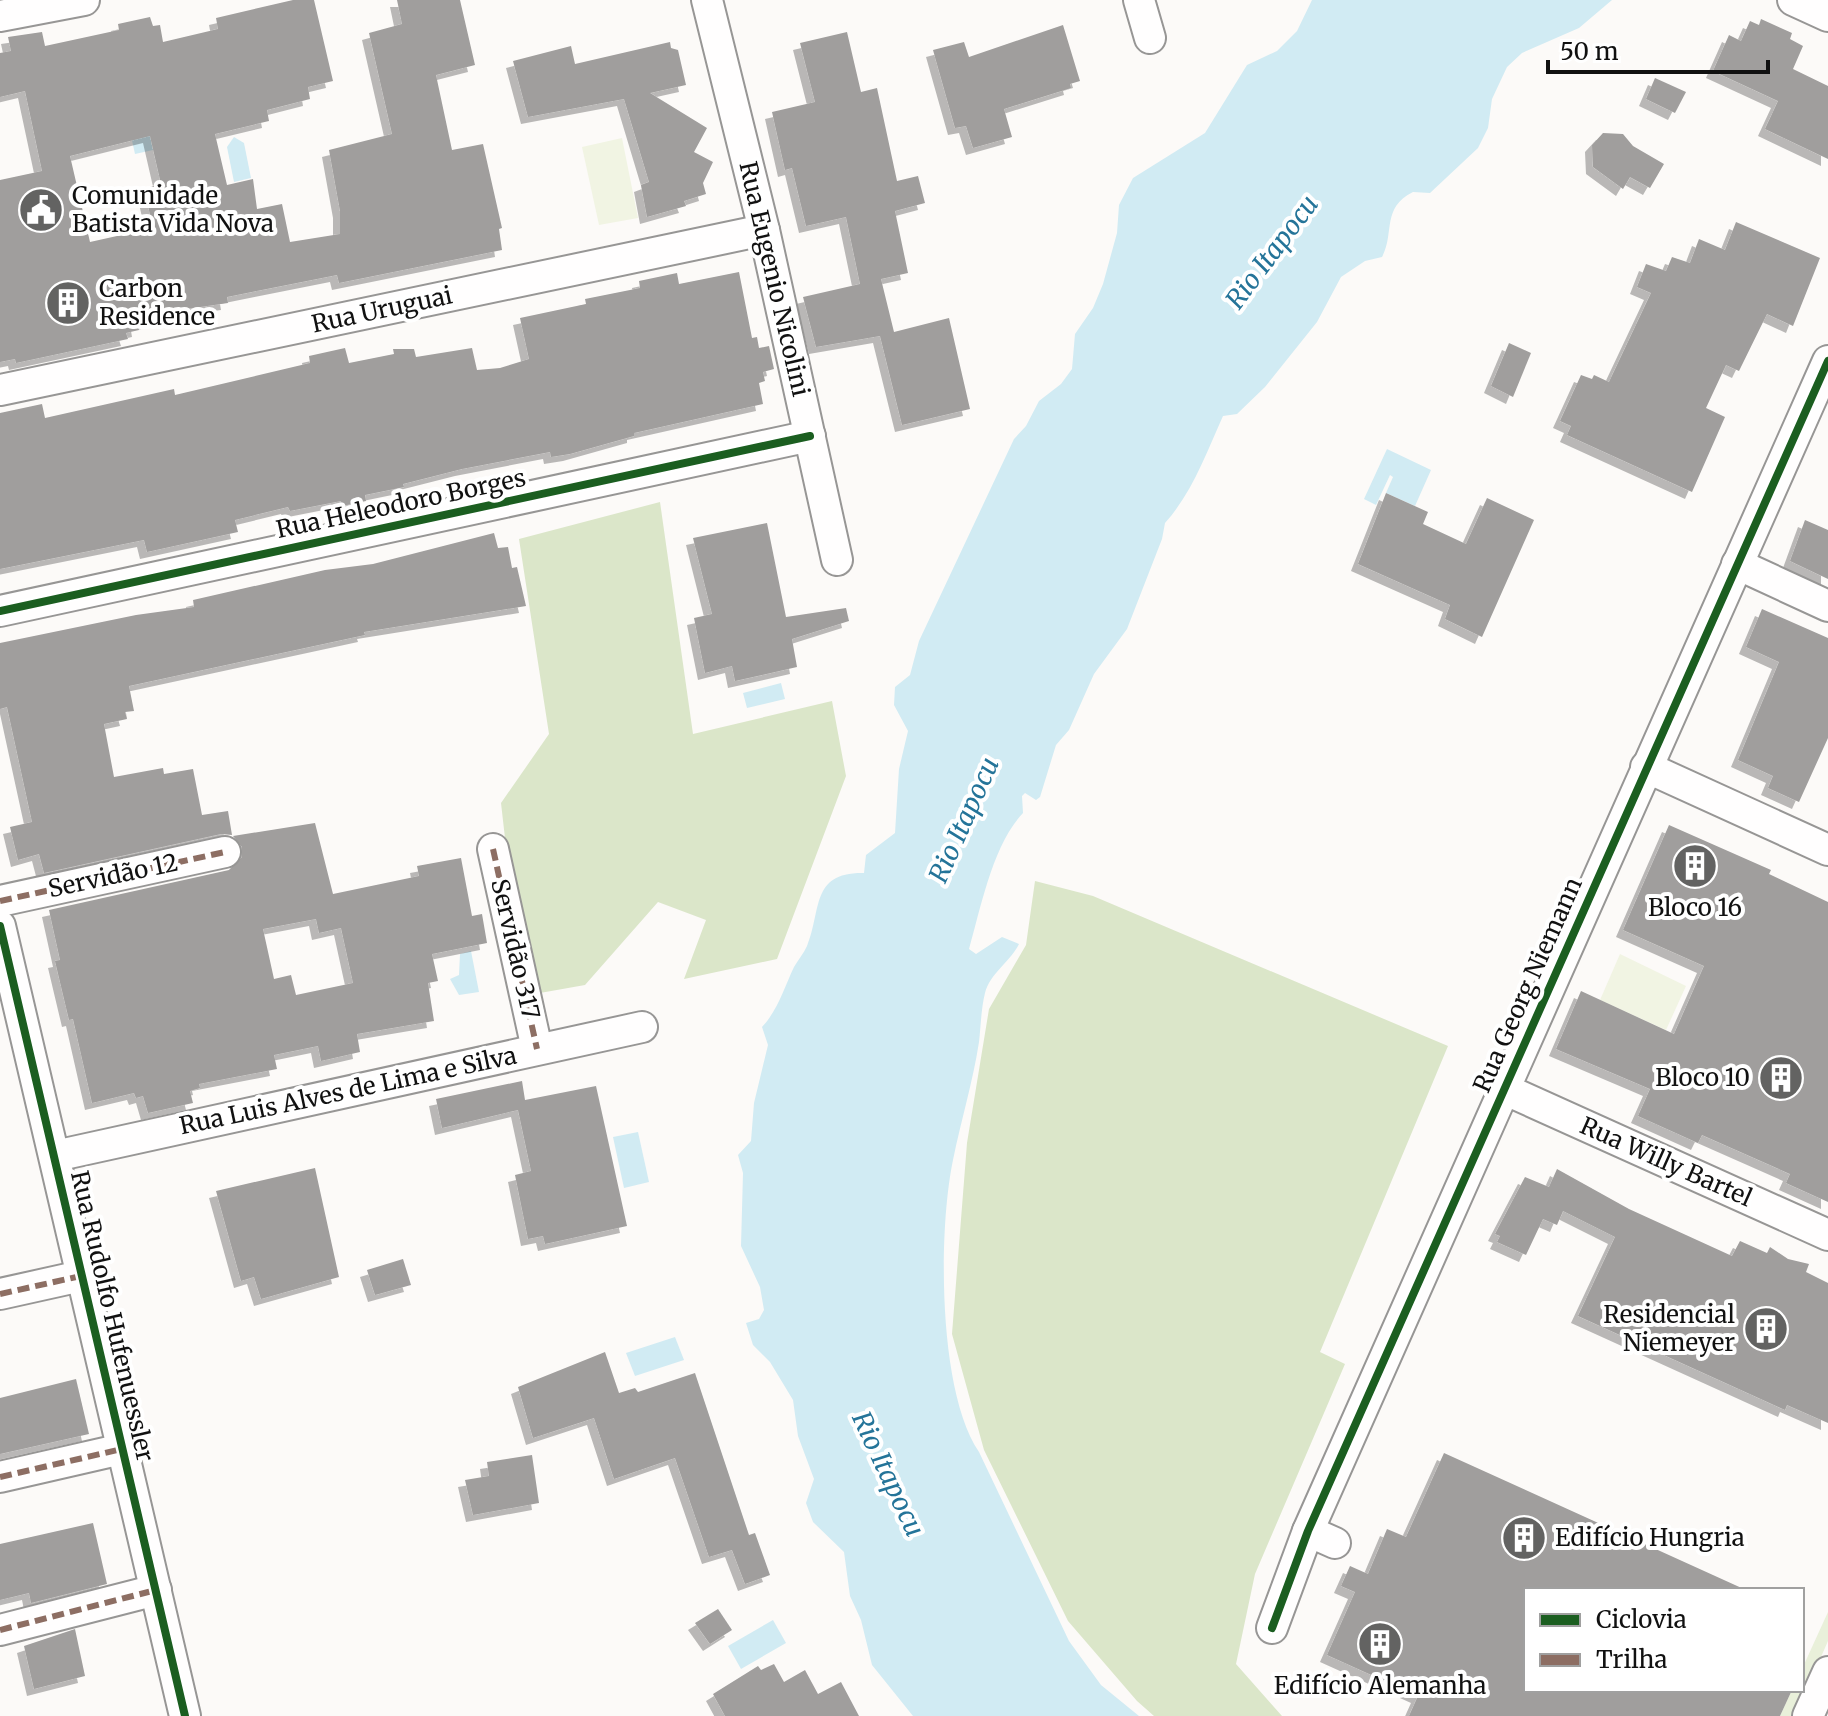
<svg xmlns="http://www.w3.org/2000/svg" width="1828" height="1716" font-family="Merriweather,serif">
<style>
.green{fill:#e9f0da}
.forest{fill:#dbe6c9}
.pitch{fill:#f1f4e3}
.water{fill:#d1ebf3}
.building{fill:#a09e9d;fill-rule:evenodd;filter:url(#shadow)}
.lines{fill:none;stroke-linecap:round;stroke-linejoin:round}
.minor-casing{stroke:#979695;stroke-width:34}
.minor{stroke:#fffefe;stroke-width:30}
.quiet{stroke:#8d6e63;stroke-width:6;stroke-dasharray:12 6;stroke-linecap:butt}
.cycleway-casing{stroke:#fff;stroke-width:13}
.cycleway{stroke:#1b5e20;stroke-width:8}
.labels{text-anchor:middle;stroke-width:8;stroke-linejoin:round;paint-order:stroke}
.poi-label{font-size:24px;fill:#111;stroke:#fff;text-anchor:start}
.street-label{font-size:24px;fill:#111;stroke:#fff}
.water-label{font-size:26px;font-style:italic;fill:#247499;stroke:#fff}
</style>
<defs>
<filter id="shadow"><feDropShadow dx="-7" dy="7" stdDeviation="0" flood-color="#0004"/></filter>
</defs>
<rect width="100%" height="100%" fill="#fcfaf8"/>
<polygon class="green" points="1828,1612 1828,1641 1795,1716 1780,1716 1792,1690 1802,1690 1802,1669"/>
<g class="forest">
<polygon points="660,502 693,734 832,701 846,776 777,959 684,979 706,920 658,902 585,985 523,996 501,803 549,734 519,539"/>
<polygon points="1035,881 1093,896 1448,1046 1320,1352 1345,1364 1255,1574 1236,1664 1282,1716 1154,1716 1137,1701 1068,1621 984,1450 952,1334 967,1143 989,1009 1026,945"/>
</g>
<g class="pitch">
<polygon points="622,138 638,218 599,225 582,147"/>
<polygon points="1620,954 1686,986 1666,1030 1600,1000"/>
</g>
<g class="water">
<path d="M1312,0H1612L1579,28L1522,53L1507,67L1492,99L1488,128L1478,148L1430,193L1413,192C1381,208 1395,233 1382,257L1365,261L1341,277L1317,322L1265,387L1237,414L1223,416C1206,454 1192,493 1165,523L1162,539L1127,629L1094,674L1069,730L1056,745L1040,797L1036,800L1025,793L1022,796L1023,813C993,844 981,907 969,949L976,954L1002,937L1019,944C1010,962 990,973 985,993C981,1009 981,1025 979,1042C973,1081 961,1121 953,1160C938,1232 938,1392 979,1452L1069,1641L1101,1685L1139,1716H913L872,1665L861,1620L850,1596L844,1552L813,1522L806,1503L814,1479L798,1436L793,1400L770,1362L753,1345L746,1323L759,1319L764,1310L760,1287L741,1246L743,1173L738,1155L751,1141L754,1103L768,1045L762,1027C778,1010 784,988 794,967C798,960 804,953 807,946C822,910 810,872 864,873L866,855L895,833L899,769L908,731L894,705L895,687L910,675L919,641L1014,439L1026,426L1039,401L1061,384L1072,369L1075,334L1093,308L1103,284L1117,233L1119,205L1133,178L1205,133L1247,65L1277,51L1297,31Z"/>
<polygon points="143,105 153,150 135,154 125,109"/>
<polygon points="234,137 244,143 251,178 234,182 227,147"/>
<polygon points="1387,449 1431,470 1415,506 1386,493 1393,477 1390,475 1376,505 1364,499"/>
<polygon points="781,683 785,699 747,708 743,693"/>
<polygon points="471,951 479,992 459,995 450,979 459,975 460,954"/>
<polygon points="638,1132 649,1182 624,1188 613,1137"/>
<polygon points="675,1337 684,1360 635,1376 626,1353"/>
<polygon points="773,1620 786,1643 741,1669 728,1646"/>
</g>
<g class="building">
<path d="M293,0H314L333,81L308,87L310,99L267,110L269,121L215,134L227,185L253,179L257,209L282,204L290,242L340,234V211L329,150L392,134L369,33L402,24L397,0H460L475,65L436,75L452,150L483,144L502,228L499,229L502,250L339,283L337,275L227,297L228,303L158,313L159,320L138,324L139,330L126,333L128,339L16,363L15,359L0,362V180L42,171L25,91L0,97V53L11,51L8,37L42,32L45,46L119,30L118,24L150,17L153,26L160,25L163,42L218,29L216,18ZM150,136L161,184L144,188L153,228L90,242L70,156Z"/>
<polygon points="1761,19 1792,33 1790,39 1803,46 1793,69 1828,86 1828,159 1765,129 1778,101 1713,71 1729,35 1741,41 1750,21 1759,25"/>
<polygon points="1063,25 1080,81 1070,84 1071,88 1004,109 1012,137 973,148 966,126 955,128 933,50 964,42 969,57"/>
<polygon points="847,32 861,92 877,88 897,181 918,176 925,203 895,211 908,273 881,279 894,332 949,318 970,409 902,425 880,336 816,347 803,297 860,284 846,217 806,226 792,168 785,170 772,112 815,102 800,43"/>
<polygon points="670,42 671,48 678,50 686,85 650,93 707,128 694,152 713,162 703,183 706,194 684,201 686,206 647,217 641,185 649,182 624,99 528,117 513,61 571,46 575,64"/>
<polygon points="1655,78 1686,92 1675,113 1646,99"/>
<polygon points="1603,133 1623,134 1633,146 1664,164 1650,188 1630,177 1623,189 1593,167 1592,145"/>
<polygon points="1736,222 1820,258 1793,326 1767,314 1739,371 1726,365 1706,408 1725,417 1692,492 1567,435 1571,426 1560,421 1581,375 1592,379 1594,375 1609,382 1651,293 1637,287 1646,264 1666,271 1672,257 1690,263 1699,239 1725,250"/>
<polygon points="739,272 752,338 757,337 759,348 769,346 774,369 763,372 765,381 759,383 763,404 634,433 634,436 570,454 551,457 550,452 462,469 403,484 404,487 365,495 366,501 342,506 341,501 290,511 288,507 235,520 238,532 147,552 144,540 0,569 0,413 42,404 45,418 174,389 175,395 310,363 309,356 345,348 349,363 394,354 393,349 414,349 416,357 472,348 477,370 500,368 529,359 520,318 586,304 585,299 640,288 639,281 677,273 679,284"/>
<polygon points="1509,343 1531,353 1513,397 1491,386"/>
<polygon points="1386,493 1428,512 1423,524 1466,544 1487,498 1534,520 1482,637 1445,619 1450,605 1358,564"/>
<polygon points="1805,520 1828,530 1828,579 1790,561"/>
<polygon points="767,523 786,617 846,608 849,621 792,639 797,667 735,681 732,666 705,673 694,618 712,614 693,538"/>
<polygon points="494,533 498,548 508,547 512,568 517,567 526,606 364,632 365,635 129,686 134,711 125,712 127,719 104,724 114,777 163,768 164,774 193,769 202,815 228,811 232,835 221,834 44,873 39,854 18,860 10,827 32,822 7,707 0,709 0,643 136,615 194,607 193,600 325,570 373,564"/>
<polygon points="1762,609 1828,638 1828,738 1799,802 1768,788 1773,776 1738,760 1779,662 1746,647"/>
<path d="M315,823L333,894L419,876L417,866L461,858L472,916L482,914L487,943L432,954L438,981L428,983L434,1021L357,1034L360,1052L321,1061L318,1046L274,1055L277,1069L199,1084L200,1088L190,1091L193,1103L148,1113L143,1096L136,1098L134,1093L92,1103L73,1019L69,1020L55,961L60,960L49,910L229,870L242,857V847L233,836ZM316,919L319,933L341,928L353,983L296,995L291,975L274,979L263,929Z"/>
<polygon points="1669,825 1771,870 1769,874 1828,902 1828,1202 1786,1183 1790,1174 1702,1135 1698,1143 1638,1116 1650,1089 1556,1049 1581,991 1674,1034 1704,966 1623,930"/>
<polygon points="522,1081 525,1100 596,1086 627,1226 545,1244 543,1236 528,1239 515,1175 531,1171 518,1110 442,1128 436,1099"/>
<polygon points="315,1168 339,1277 261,1299 254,1277 241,1281 216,1191"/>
<polygon points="1557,1169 1629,1209 1732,1256 1740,1241 1767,1253 1770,1247 1788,1259 1809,1264 1806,1272 1828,1283 1828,1423 1787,1405 1785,1410 1578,1316 1615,1237 1563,1211 1557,1225 1543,1219 1526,1255 1497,1242 1500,1236 1495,1234 1525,1177 1549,1187"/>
<polygon points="403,1259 411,1285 375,1295 367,1270"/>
<polygon points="605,1352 619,1393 635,1388 638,1392 695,1373 749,1535 755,1533 770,1575 745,1584 732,1550 709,1557 675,1458 614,1479 594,1418 533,1438 518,1387"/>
<polygon points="76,1379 89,1434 0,1454 0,1398"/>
<polygon points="1444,1453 1746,1590 1526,1590 1526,1690 1792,1690 1780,1716 1409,1716 1418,1696 1327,1655 1355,1592 1341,1586 1350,1566 1368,1574 1387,1529 1406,1537"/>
<polygon points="532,1455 539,1503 473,1515 465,1480 489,1476 487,1462"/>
<polygon points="93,1523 107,1584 31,1603 29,1593 0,1600 0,1544"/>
<polygon points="718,1609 732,1630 710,1644 695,1623"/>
<polygon points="75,1629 85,1676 34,1689 24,1646"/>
<polygon points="774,1664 784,1682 805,1670 818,1694 841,1682 859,1716 725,1716 713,1694 758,1666 761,1670"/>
</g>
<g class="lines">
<g class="minor-casing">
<g id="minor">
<polyline points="707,0 764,230 837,560"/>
<polyline points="1139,0 1150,38"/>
<polyline points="1793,0 1828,16"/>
<polyline points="0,16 84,0"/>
<polyline points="0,390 764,230"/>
<polyline points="1737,564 1828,606"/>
<polyline points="0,611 810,436"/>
<polyline points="1646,767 1828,850"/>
<polyline points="493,849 537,1049"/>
<polyline points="0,901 225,852"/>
<polyline points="0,926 185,1716"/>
<polyline points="1504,1089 1828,1235"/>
<polyline points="55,1156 642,1027"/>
<polyline points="0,1294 81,1276"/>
<polyline points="0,1477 122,1449"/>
<polyline points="1308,1531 1335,1543"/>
<polyline points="1272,1628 1308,1531 1828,361"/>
<polyline points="0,1630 156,1590"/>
<polyline points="1808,1716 1828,1672"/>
</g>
</g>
<use href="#minor" class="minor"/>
<g class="quiet">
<polyline points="493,849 537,1049"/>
<polyline points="0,901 225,852"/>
<polyline points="0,1294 81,1276"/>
<polyline points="0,1477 122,1449"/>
<polyline points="0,1630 156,1590"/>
</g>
<g class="cycleway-casing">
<g id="cycleway">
<polyline points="0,611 810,436"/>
<polyline points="0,926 185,1716"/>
<polyline points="1272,1628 1308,1531 1828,361"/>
</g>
</g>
<use href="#cycleway" class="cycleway"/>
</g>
<defs>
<g id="civic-disc" transform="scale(2.3)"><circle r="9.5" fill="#636362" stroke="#fff"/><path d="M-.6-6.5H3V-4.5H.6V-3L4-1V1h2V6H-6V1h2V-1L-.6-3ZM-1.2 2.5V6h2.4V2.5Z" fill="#fff"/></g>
<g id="building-disc" transform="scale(2.3)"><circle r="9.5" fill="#636362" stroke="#fff"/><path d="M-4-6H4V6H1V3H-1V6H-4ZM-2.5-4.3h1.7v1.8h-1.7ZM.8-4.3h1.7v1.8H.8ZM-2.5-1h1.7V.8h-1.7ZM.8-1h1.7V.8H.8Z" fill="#fff"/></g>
</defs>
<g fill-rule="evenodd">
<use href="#civic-disc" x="41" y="210"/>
<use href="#building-disc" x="68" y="303"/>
<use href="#building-disc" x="1695" y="866"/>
<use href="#building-disc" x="1781" y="1078"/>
<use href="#building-disc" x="1766" y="1329"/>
<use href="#building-disc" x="1524" y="1538"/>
<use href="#building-disc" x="1380" y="1644"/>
</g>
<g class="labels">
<g class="poi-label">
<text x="72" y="204">Comunidade<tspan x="72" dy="28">Batista Vida Nova</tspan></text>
<text x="99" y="297">Carbon<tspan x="99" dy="28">Residence</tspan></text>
<text x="1695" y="916" text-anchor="middle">Bloco 16</text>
<text x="1750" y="1086" text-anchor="end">Bloco 10</text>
<text x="1735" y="1323" text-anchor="end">Residencial<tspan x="1735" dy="28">Niemeyer</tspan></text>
<text x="1555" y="1546">Edifício Hungria</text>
<text x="1380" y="1694" text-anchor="middle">Edifício Alemanha</text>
</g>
<g class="street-label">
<text transform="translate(774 279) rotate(77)" y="8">Rua Eugenio Nicolini</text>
<text transform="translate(382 310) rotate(-12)" y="8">Rua Uruguai</text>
<text transform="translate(401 504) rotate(-12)" y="8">Rua Heleodoro Borges</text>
<text transform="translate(113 876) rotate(-12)" y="8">Servidão 12</text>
<text transform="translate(515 949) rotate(77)" y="8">Servidão 317</text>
<text transform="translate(1528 985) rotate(-66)" y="8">Rua Georg Niemann</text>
<text transform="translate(348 1091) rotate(-12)" y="8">Rua Luis Alves de Lima e Silva</text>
<text transform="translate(1666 1162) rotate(24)" y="8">Rua Willy Bartel</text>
<text transform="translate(112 1316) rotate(77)" y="8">Rua Rudolfo Hufenuessler</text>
</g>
<g class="water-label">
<text transform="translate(1272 252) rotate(-53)" y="9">Rio Itapocu</text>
<text transform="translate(964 820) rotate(-66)" y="9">Rio Itapocu</text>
<text transform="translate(888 1474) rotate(65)" y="9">Rio Itapocu</text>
</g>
</g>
<rect x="1524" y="1588" width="280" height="104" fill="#ffffff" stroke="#a0a0a0" stroke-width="2"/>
<rect x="1540" y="1614" width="40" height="12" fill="#1b5e20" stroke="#a0a0a0" stroke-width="2"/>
<text x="1596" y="1628" font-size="24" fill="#111111">Ciclovia</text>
<rect x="1540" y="1654" width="40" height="12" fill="#8d6e63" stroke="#a0a0a0" stroke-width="2"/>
<text x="1596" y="1668" font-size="24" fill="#111111">Trilha</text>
<path d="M1548 60v12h220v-12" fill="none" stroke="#111111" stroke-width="4"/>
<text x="1560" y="60" font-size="24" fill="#111111" stroke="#ffffff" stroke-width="6" paint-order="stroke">50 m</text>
</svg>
